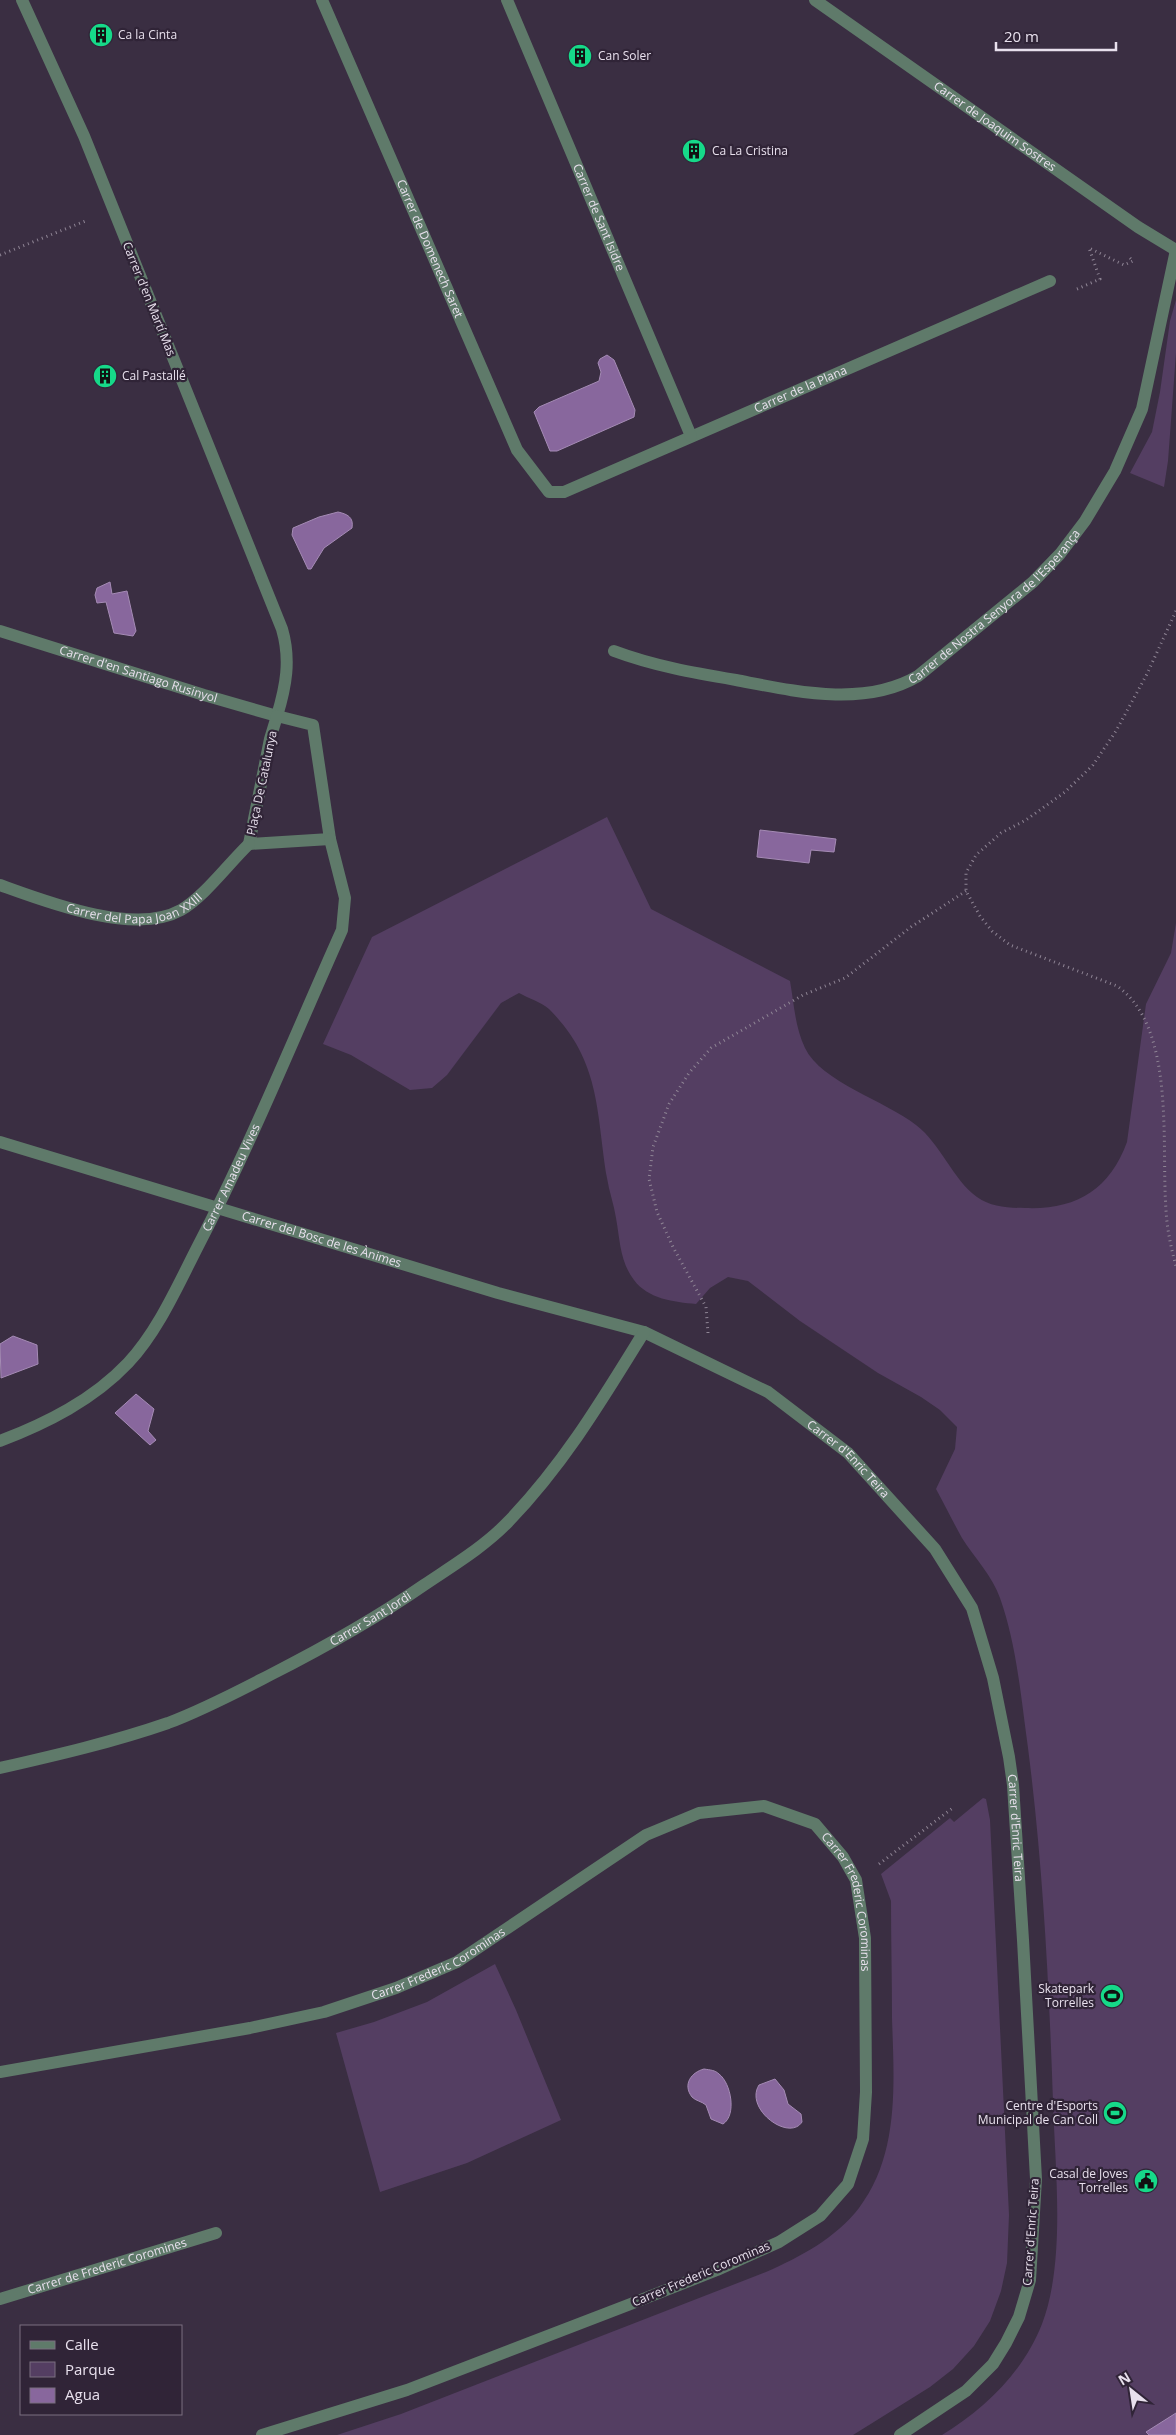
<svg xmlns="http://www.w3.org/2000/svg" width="1176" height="2435" font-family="'Open Sans',sans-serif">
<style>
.green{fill:#543e62}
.water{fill:#88679d;stroke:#a58bb5}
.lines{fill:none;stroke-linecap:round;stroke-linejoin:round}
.path{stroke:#8f8595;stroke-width:3;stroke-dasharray:1 4;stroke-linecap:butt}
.minor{stroke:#5f7a6a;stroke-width:12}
.labels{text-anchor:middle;stroke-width:4.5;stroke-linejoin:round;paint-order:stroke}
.poi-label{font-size:12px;fill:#e8e0ed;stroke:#302437;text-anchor:start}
.street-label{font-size:12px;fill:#e8e0ed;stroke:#302437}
</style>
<rect width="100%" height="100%" fill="#3a2e42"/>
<g class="green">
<polygon points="1176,300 1176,353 1168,461 1164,487 1130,473 1152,432 1160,392 1170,321"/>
<path d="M607,817L651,909L790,981C794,1004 795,1027 805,1048C821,1082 886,1101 916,1125C941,1144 953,1180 977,1197C991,1207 1008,1208 1025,1208C1075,1210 1109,1191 1127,1142L1146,1004L1171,953L1176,923V2435H942C986,2408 1023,2372 1042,2324C1066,2261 1055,2169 1053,2102C1049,1984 1043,1865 1028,1748C1021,1698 1017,1646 1000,1598C993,1577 974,1557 962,1538C953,1522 945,1505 936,1489L955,1449L957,1427L940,1410L921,1397L878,1373L800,1321L748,1281L728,1277L710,1288L696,1304C674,1302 648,1299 634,1280C620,1262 620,1240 616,1218C614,1205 609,1191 607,1178C596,1111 601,1061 549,1009C541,1002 528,998 519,993L501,1003L447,1075L432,1088L410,1090L351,1055L323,1044L372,937Z"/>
<path d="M983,1798L986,1799L990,1820L1009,2215L1007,2263L1001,2291L990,2321L974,2346L953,2369L930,2387L853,2435H337L401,2414L766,2272C800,2257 836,2238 859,2208C900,2154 894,2082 892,2018C892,1979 891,1940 891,1901L881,1874L950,1818L954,1822Z"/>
<polygon points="495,1964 516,2010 561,2120 467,2163 380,2192 336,2033 374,2022 427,2002"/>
</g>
<g class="water">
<polygon points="607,355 614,360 635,410 634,417 557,451 550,451 534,412 539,407 599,381 601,372 598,363 600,359"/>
<path d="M338,512C347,514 354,517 352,528L324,548L311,569H308L292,535L293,528L319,517Z"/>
<polygon points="110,582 112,594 127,591 136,631 133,636 114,633 106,602 97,603 95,595 97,588"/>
<polygon points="760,830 836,839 834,852 811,850 809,863 757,857"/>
<polygon points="13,1336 37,1345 38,1364 1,1378 0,1344"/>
<polygon points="136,1394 154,1409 148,1431 156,1440 150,1445 115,1413"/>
<path d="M704,2069C710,2070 715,2070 719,2074C731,2083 737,2115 723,2124L711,2119L706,2105C701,2101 696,2101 692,2097C682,2084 692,2072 704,2069Z"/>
<path d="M775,2079L784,2090L788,2104L801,2114L802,2122C789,2142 744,2109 759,2085Z"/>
<polygon points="1176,2413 1176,2435 1149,2435 1146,2432"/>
</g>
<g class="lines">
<g class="path">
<polyline points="0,255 88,220"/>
<polyline points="1077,289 1100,279 1089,248 1124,265 1133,261 1128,256"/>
<path d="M1176,611L1147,674L1116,731L1093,765L1065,792L1026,820L1001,833L976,855L966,873V891L980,916L992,931L1010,945L1117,986C1176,1027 1161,1144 1166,1210C1167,1229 1171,1248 1176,1266"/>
<polyline points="708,1333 706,1307 673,1247 657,1212 649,1179 653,1147 669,1104 689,1073 711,1048 803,995 845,978 911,927 966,891"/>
<polyline points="879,1864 954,1807"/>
</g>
<g class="minor">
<path id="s1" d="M322,0L517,450L549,492H564L1050,281"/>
<path id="s2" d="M507,0L691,436"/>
<path id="s3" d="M815,0L1138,227L1176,250"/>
<path id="s4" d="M0,631L204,695L277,716C286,686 291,660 282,629L84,136L22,0"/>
<path id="s5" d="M614,651C654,666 695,673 736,680C794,691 864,708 918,676L1033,582L1060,554L1085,521L1115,471L1142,409L1176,250"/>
<polygon points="277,716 313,725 330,839 249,844 270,739"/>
<path id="s6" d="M0,885C47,902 135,936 181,910C204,897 229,863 249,844"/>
<path id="s7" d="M0,1142L498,1293L644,1332L768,1392L848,1453L935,1549L972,1608L993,1678L1009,1757L1013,1785L1023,1940L1036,2179L1030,2280L1019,2317L1006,2343L993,2364L966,2391L900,2435"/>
<path id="s8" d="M0,1441C47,1423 93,1400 128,1363C158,1331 178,1285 198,1246C251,1144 295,1035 342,930L345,898L330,839"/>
<path id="s9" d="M0,1768C57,1755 113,1742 168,1723C203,1710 237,1692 270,1675C323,1648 375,1619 424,1585C452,1566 484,1547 508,1522C564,1464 602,1400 644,1332"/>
<path id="s10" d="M0,2072L250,2028L324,2012L396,1988L457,1962L646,1835L699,1813L764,1806L815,1824L843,1857L856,1880L865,1938L866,2092L863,2139L848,2184L820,2216L779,2242L717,2270L628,2305L407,2390L262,2435"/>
<path id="s11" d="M0,2299L216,2233"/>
</g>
</g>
<defs>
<g id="building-disc" transform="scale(1.25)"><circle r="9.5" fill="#16d989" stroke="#302437"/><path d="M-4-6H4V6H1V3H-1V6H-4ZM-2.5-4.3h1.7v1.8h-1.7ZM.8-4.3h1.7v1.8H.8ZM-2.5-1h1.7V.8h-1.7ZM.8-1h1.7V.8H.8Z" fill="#111"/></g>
<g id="stadium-disc" transform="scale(1.25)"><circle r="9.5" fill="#16d989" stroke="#302437"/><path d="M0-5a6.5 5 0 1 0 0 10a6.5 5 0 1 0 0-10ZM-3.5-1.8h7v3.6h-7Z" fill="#111"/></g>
<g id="civic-disc" transform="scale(1.25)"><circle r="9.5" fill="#16d989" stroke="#302437"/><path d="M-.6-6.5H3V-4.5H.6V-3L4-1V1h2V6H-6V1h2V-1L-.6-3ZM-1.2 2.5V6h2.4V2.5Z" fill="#111"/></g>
</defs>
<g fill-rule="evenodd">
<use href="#building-disc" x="101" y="35"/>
<use href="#building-disc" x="580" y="56"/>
<use href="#building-disc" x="694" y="151"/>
<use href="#building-disc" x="105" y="376"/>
<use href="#stadium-disc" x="1112" y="1996"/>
<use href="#stadium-disc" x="1115" y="2113"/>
<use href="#civic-disc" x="1146" y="2181"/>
</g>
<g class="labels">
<g class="poi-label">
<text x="118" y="39">Ca la Cinta</text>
<text x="598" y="60">Can Soler</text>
<text x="712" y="155">Ca La Cristina</text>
<text x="122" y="380">Cal Pastallé</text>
<text x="1094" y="1993" text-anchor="end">Skatepark<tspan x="1094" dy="14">Torrelles</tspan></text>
<text x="1098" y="2110" text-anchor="end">Centre d'Esports<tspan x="1098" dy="14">Municipal de Can Coll</tspan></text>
<text x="1128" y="2178" text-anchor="end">Casal de Joves<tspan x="1128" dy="14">Torrelles</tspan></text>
</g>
<g class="street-label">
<text dy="4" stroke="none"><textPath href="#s3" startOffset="220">Carrer de Joaquim Sostres</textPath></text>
<text dy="4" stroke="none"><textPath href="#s2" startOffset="236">Carrer de Sant Isidre</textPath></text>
<text dy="4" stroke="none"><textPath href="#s1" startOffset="271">Carrer de Domenech Saret</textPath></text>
<text transform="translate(149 299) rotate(68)" y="4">Carrer d'en Martí Mas</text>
<text dy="4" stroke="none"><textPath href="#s1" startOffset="816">Carrer de la Plana</textPath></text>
<text dy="4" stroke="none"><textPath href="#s5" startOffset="415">Carrer de Nostra Senyora de l'Esperança</textPath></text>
<text dy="4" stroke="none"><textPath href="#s4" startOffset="145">Carrer d'en Santiago Rusinyol</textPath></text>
<text transform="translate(262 783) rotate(-78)" y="4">Plaça De Catalunya</text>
<text dy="4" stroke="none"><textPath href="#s6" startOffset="141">Carrer del Papa Joan XXIII</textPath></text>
<text dy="4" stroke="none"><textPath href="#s8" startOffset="364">Carrer Amadeu Vives</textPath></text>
<text dy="4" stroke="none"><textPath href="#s7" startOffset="336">Carrer del Bosc de les Ànimes</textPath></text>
<text dy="4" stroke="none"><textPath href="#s7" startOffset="914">Carrer d'Enric Teira</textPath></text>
<text dy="4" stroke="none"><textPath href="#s9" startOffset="402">Carrer Sant Jordi</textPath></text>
<text dy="4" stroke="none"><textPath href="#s7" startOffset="1334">Carrer d'Enric Teira</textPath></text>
<text dy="4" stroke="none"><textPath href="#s10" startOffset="964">Carrer Frederic Corominas</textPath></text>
<text dy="4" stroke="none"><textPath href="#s10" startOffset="454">Carrer Frederic Corominas</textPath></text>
<text transform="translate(1031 2232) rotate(-86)" y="4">Carrer d'Enric Teira</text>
<text dy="4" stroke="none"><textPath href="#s11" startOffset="112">Carrer de Frederic Coromines</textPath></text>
<text transform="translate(701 2274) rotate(-23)" y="4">Carrer Frederic Corominas</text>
</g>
</g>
<rect x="20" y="2325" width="162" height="90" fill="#302437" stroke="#7a6f80"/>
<rect x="30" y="2341" width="25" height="8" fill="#5f7a6a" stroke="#7a6f80"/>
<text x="65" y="2350" font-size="15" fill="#e8e0ed">Calle</text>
<rect x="30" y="2362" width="25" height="15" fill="#543e62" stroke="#7a6f80"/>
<text x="65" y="2375" font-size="15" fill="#e8e0ed">Parque</text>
<rect x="30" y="2388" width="25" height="15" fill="#88679d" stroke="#7a6f80"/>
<text x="65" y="2400" font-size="15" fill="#e8e0ed">Agua</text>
<g transform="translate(1131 2390) rotate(330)" stroke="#302437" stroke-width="4" paint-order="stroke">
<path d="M0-4L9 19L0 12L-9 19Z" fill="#e8e0ed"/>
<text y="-8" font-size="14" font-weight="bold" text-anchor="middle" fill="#e8e0ed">N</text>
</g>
<path d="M996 42v8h120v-8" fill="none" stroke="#e8e0ed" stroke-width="2.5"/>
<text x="1004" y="42" font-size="15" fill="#e8e0ed" stroke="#302437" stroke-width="4" paint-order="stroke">20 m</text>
</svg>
